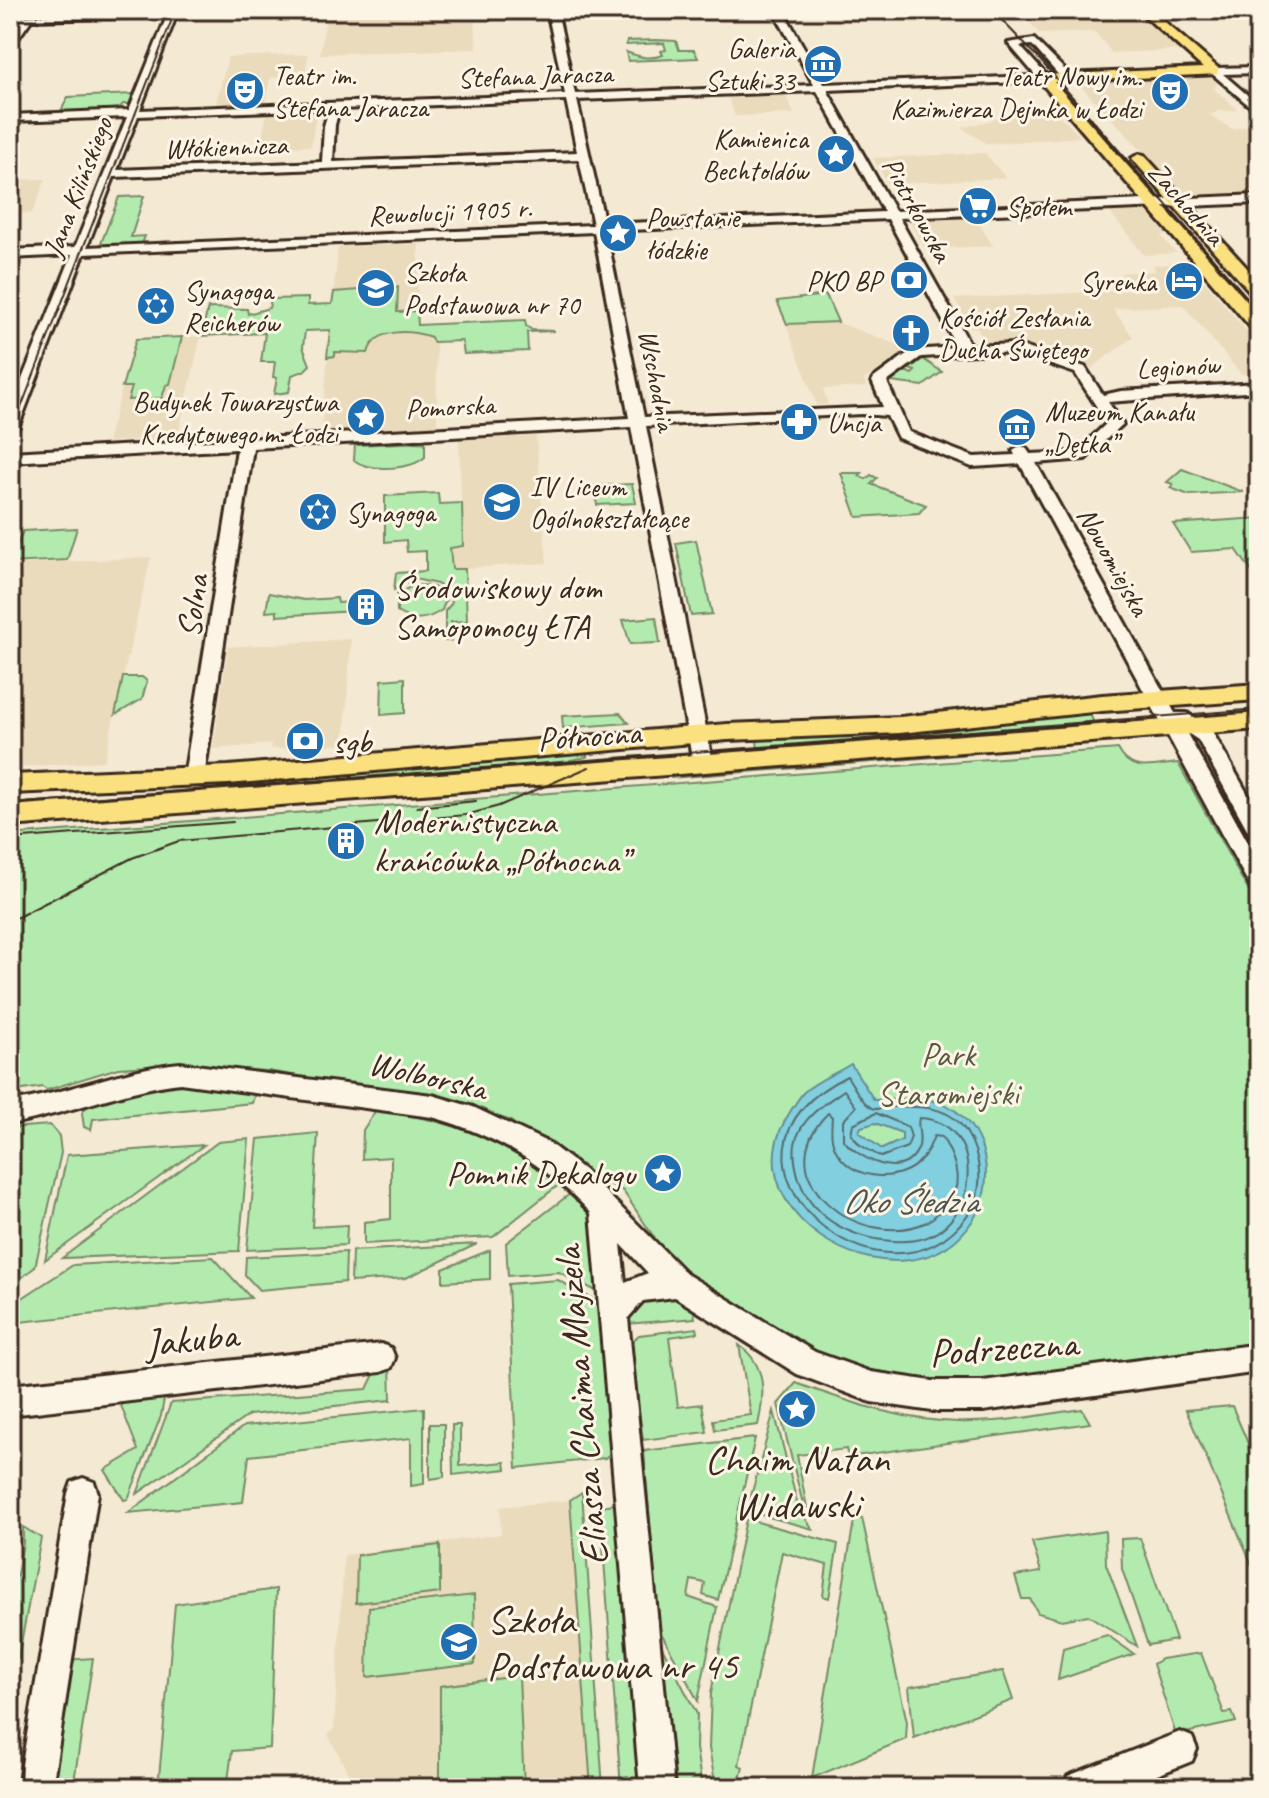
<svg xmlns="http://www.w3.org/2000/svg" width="1269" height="1798" font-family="Caveat,sans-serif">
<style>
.built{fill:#ebdbbd}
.green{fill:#b3ebaf;stroke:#778a66;stroke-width:2}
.water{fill:#82cfe0;stroke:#668d92;stroke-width:2;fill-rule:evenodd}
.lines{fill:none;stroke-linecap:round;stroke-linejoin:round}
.shore{stroke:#576c6c;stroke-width:2}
.minor-casing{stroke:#3b2a1e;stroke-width:6}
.major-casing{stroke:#3b2a1e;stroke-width:6}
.minor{fill:#fcf5e5;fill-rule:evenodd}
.major{fill:#fbe080;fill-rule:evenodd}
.tram{stroke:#3b2a1e;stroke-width:2}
.labels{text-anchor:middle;stroke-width:6;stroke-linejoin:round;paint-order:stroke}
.far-poi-label{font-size:28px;fill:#3b2a1e;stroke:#fcf5e5;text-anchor:start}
.far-street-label{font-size:28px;fill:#3b2a1e;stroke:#fcf5e5}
.poi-label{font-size:34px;fill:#3b2a1e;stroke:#fcf5e5;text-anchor:start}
.street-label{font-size:34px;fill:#3b2a1e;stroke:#fcf5e5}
.park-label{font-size:34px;fill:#595a42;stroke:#fcf5e5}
.water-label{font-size:36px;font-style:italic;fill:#4d534e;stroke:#fcf5e5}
.near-street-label{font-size:40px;fill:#3b2a1e;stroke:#fcf5e5}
.near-poi-label{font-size:40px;fill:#3b2a1e;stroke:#fcf5e5}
</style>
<rect width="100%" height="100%" fill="#f4e9d3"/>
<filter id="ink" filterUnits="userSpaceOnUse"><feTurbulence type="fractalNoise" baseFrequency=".0125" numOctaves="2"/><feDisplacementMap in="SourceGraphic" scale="16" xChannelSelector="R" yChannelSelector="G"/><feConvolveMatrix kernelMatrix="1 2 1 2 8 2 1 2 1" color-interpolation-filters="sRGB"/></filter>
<g filter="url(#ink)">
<g class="built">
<polygon points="474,10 477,49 320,54 327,11"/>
<polygon points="1062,10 1130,10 1141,20 1147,20 1181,50 1112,53 1095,32 1040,34 1030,23 1071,19"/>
<polygon points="308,54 305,76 270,78 265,105 215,107 228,57"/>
<polygon points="1209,75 1216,82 1216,87 1213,88 1238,110 1219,111 1210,115 1232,129 1254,125 1259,129 1259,158 1254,159 1259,164 1259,194 1184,195 1077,82"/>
<polygon points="784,92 794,114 735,116 727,94"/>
<polygon points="1049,105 1081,137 987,144 962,128"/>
<polygon points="317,110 311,146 260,148 267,112"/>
<polygon points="985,153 1006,178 888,184 873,158"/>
<polygon points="46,179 32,213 10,214 10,180"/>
<polygon points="1147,209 1165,234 1161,236 1176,253 1144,255 1108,210"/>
<polygon points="974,216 993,246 925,249 909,221"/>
<polygon points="419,244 417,325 436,324 437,426 321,432 338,247"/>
<polygon points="1180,264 1190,265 1253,339 1247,340 1259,355 1259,373 1241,374 1183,305 1113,309 1133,337 1092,368 1020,343 987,345 977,328 971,328 954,299 1131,290 1120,273 1156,271 1152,265"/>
<polygon points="837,322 909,349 864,380 867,387 823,389 828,404 817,405 786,325"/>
<polygon points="201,336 177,439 107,442 136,339"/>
<polygon points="536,436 547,563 452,569 450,547 463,546 459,440"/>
<polygon points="151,557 104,761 10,768 10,565"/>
<polygon points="351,639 344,744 271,749 271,744 213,749 228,647"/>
<polygon points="570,1500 591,1788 357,1788 328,1735 334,1729 344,1555 501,1534 500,1507"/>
</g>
<g class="green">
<path d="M656,40L676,41L679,50H694L698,58L628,61L626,52C640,57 649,60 663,55L661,51L666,50L664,43L626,45L627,41Z"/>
<polygon points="133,94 129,104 123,104 117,111 60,113 68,97"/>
<polygon points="144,196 131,237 145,236 142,244 100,246 119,197"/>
<path d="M398,287L397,312L417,311L418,325L525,320L526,326L532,330L554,331L527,332L528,351L464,354L462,341L433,342L431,337C410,330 375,327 368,353L335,352V356L327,357L330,330L305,331L303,347L310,365L304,371L292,375L289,392L274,394L277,378L273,377L275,362H261L265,333L201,336L208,308L247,309L248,314L269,308L271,299L308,298V305L332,304L334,292Z"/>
<polygon points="826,295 838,322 787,324 777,301"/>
<polygon points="182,337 170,384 166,385 162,398 128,400 132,387 122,387 136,339"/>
<polygon points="923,359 942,372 923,386 891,382 905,371 912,374 915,371 909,369"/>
<path d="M425,442V457C411,470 369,472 354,460L355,445Z"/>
<polygon points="1182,469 1243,492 1244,492 1189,495 1170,488 1173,484 1167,482"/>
<polygon points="841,473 862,473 859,476 866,479 871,475 877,478 871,484 926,505 919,513 857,517"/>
<polygon points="632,484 636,503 597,505 594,486"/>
<polygon points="438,493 439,504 462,503 463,546 450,548 452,569 465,569 467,621 451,622 451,641 445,641 445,611 452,603 448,591 437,584 415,579 411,583 400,583 401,587 394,590 396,573 426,571 426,551 407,552 406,540 385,542 385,496"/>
<polygon points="1259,518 1259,561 1252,562 1259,572 1259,582 1236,549 1191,552 1173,524"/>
<polygon points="77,528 67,560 10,563 23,531"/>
<polygon points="696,540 712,614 691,616 676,543"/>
<path d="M412,586C426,584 440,585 446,599L442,610C428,620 412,622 397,612V594Z"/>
<polygon points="269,593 304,600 337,598 338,603 353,602 353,611 277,616 277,611 266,612"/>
<polygon points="656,617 660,643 630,644 623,620"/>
<polygon points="123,677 142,677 147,681 142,699 115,715"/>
<polygon points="405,678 405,713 381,715 382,680"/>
<polygon points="1093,711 1095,713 1090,714 1094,723 999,731 999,734 722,755 716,752 758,749 757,740 714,743"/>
<polygon points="620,713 629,723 563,728 562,716"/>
<polygon points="968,748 971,754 671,778 670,772"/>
<path d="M1118,749C1131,775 1153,765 1178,763L1259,910V1347L978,1385L943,1384L860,1372L814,1355L769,1328L670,1261L623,1191L565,1161L509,1120L426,1097L268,1071L166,1065L118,1068L47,1090L42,1087L10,1092V835Z"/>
<polygon points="587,752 587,757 570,760 570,764 559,768 307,786 308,776"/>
<polygon points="180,1081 256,1090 252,1103 93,1119 91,1130 84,1127 82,1113 90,1102"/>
<path d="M376,1110C450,1120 502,1138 561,1183L493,1237L364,1244V1222L391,1219V1157L362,1159L363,1130Z"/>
<polygon points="50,1125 59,1136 61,1153 35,1267 10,1287 10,1128"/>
<polygon points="318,1133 312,1227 347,1225 346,1245 247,1250 258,1139"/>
<polygon points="249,1139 239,1251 62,1258 218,1142"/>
<polygon points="204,1145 45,1260 67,1155"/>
<polygon points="571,1193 592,1214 600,1293 559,1272 508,1276 506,1243"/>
<polygon points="477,1244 406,1278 351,1282 352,1251"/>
<polygon points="490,1250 490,1279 443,1282 443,1269"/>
<polygon points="346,1252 345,1282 259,1290 245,1275 246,1257"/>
<polygon points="213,1257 251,1298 10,1323 10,1306 73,1265"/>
<polygon points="558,1280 600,1303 613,1451 605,1458 517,1468 508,1284"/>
<polygon points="666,1295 693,1307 695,1318 627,1324 626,1319 645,1297"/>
<polygon points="697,1328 698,1333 669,1337 678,1407 702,1404 707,1432 643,1440 630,1343 639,1335"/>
<path d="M739,1345C767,1365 765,1394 758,1425L715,1430L713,1420L751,1415Z"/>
<polygon points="390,1363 391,1400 249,1415 137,1494 171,1403 367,1389 377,1368"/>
<path d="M796,1383C852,1403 910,1424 971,1422C1008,1422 1046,1414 1082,1409L1090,1423L848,1457L846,1449L797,1455L807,1508H804L778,1404Z"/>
<polygon points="164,1399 161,1416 128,1499 124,1500 105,1470 138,1450 120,1403"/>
<polygon points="1232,1406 1259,1469 1259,1582 1186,1410"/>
<polygon points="424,1408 424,1484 411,1486 411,1438 249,1456 243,1502 128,1513 244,1426"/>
<polygon points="774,1411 799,1510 813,1529 747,1511"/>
<polygon points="430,1424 444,1424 444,1477 430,1479"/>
<polygon points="452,1425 460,1425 460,1466 505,1462 506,1469 453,1475"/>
<polygon points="755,1438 718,1600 703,1595 705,1583 691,1580 688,1597 717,1607 698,1701 659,1629 644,1451"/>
<polygon points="582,1492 603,1788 591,1788 570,1500"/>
<polygon points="615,1504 645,1788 621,1788 600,1506"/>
<polygon points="862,1518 907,1722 906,1739 812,1778 854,1520"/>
<polygon points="746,1519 838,1544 829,1598 823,1596 827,1565 782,1552 739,1765 743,1767 738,1788 716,1788 709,1748 711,1693"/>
<polygon points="23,1527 41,1538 18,1659 10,1660 10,1611 23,1543"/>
<polygon points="1105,1531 1106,1564 1137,1646 1088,1615 1062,1620 1038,1613 1030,1599 1022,1599 1015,1576 1041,1572 1032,1542"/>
<polygon points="1140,1538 1176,1640 1148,1645 1122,1569 1121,1539"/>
<polygon points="440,1545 440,1593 356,1603 357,1555"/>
<polygon points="276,1589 270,1748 232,1751 227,1788 158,1788 175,1604"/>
<polygon points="474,1595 475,1664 367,1677 369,1607"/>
<polygon points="1107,1635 1134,1654 1058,1680 1063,1648"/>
<polygon points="661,1645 697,1714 696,1748 702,1788 676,1788"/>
<polygon points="1201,1653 1224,1713 1232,1712 1236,1722 1176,1735 1153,1664 1161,1659"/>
<polygon points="93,1658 73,1788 45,1788 66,1660"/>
<polygon points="1003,1671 1013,1700 914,1738 909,1687"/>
<polygon points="519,1676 524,1788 440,1788 440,1686"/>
</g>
<path class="water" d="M851,1064L874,1100C891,1100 911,1097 929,1100C983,1109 1001,1178 973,1220C909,1320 720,1218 790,1112C794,1106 799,1097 804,1092C817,1080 837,1073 851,1064ZM875,1123L902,1133V1140L882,1149L859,1132L861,1127Z"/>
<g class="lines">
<g class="shore">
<path d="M847,1076C853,1085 863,1105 874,1109C877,1109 886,1108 891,1107C919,1106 951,1105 967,1133C981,1156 985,1190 969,1213C888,1332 681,1158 847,1076Z"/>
<path d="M844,1090L856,1107L843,1121V1140C859,1158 902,1183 918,1149C923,1138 916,1128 919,1118C990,1120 981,1238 907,1241C863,1243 813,1224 799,1179C795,1166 792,1150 797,1137C805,1115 826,1103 844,1090Z"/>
<path d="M828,1113L832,1117C831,1131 830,1142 838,1154C856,1182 901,1183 922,1159C928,1153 931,1143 934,1136L942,1137C955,1158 966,1185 946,1205C940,1211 934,1218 927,1222C861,1253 762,1179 828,1113Z"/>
<polygon points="876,1113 908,1127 911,1137 907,1147 881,1157 860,1145 851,1134 853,1124"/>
</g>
<g class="minor-casing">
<g id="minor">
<path d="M169,10H280L275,13L176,16L140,110L565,94L547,10H557L575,94L814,85L773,10H783L824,84L1036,76L1008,43L1034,39L1071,76V80H1063L1032,45L1020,46L1048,77V81L827,90L895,211L1259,195V203L899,218L971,346L1015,344L1085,367L1103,395L1121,391L1259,383V391L1108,402L1123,424L1085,459L1036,463L1175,713H1187L1212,731L1259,814V841L1252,838L1198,740L1186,732L1259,862V890L1251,888L1020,464L972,467L898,438L887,416L861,414L646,426L713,763L703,770L693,763L631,427L253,448L204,777L201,782H187L184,777L237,449L10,462V452L629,418L594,232L84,254L18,428L10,433V409L72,255L10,258V250L75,247L127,117L10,121V115L129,110L167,16L31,20L10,50V39L21,20L10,21V15ZM817,91L884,212L605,224L577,100ZM566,100L577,152L333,162L335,125L339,109ZM329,109L324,126L322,162L117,170L138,116ZM579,159L593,225L87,247L114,177ZM888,219L957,347L912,350L874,378L872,381L883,407L644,417L606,231ZM1014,352L1075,373L1107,423L1076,452L1030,454L1026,448L1021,446L1013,451L1015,455L974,457L909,432L887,382L921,357Z"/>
<polygon points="1259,67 1259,73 1223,74 1259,105 1259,114 1209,71 1214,68"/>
<path d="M180,1063L432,1095L473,1107L549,1143L584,1170L688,1275L815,1352L871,1372L932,1381H983L1259,1344V1372L983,1411H932L871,1402L797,1374L675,1297L643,1301L628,1318L674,1788H640L591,1213C546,1165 496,1135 432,1117L180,1083C122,1090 68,1114 10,1124V1102C68,1093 122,1069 180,1063ZM621,1244L648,1273L625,1282Z"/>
<polygon points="381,1344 391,1348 395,1358 391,1368 381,1372 10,1415 10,1385"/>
<polygon points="83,1478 94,1482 98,1493 52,1788 18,1788 68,1493 72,1482"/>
<polygon points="1180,1732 1192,1737 1197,1749 1192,1761 1125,1788 1063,1788 1068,1776"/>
</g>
</g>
<g class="major-casing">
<g id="major">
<polygon points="1138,10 1151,10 1218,68 1218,74 1054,82 1259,315 1259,331 1253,330 1038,79 1044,75 1203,68"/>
<polygon points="1139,154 1144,155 1259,281 1259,296 1253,295 1134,161 1132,158"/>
<polygon points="1259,684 1259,700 1102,711 900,733 727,740 228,784 10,793 10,775 228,766 727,724 900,717 1102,695"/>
<polygon points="1259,713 1259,729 10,826 10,806"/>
</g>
</g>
<use href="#minor" class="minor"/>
<use href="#major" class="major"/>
<g class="tram">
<polyline points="992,10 1040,60 1259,311"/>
<polyline points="10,16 141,10"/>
<polyline points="10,436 171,22 171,10"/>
<polyline points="10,804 1259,709"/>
<polyline points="417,807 476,801"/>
<polyline points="10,839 233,822"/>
<polyline points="10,921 132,858 179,841 466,815 499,806 589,767"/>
</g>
</g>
</g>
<defs>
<g id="museum-disc" transform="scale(2)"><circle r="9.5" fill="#1f6fb2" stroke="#fcf5e5"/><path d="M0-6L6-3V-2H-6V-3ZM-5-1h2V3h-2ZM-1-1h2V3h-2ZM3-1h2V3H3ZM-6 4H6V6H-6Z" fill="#fff"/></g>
<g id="theatre-disc" transform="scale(2)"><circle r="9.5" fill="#1f6fb2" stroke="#fcf5e5"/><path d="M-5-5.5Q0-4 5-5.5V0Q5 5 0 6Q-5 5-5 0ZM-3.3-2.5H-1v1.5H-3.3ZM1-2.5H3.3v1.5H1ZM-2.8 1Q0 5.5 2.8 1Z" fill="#fff"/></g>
<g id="sight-disc" transform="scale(2)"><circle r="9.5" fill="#1f6fb2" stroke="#fcf5e5"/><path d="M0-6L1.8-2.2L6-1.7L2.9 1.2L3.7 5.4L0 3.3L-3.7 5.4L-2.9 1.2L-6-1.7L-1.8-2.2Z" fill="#fff"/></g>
<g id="supermarket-disc" transform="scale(2)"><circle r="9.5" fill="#1f6fb2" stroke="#fcf5e5"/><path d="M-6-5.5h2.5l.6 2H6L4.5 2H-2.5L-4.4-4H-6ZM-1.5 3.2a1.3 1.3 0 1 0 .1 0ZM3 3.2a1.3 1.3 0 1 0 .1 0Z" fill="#fff"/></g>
<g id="bank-disc" transform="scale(2)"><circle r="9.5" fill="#1f6fb2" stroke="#fcf5e5"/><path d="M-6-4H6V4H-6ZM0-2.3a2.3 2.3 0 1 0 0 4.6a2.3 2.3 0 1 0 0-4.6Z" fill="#fff"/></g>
<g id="hotel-disc" transform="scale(2)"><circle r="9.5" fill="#1f6fb2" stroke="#fcf5e5"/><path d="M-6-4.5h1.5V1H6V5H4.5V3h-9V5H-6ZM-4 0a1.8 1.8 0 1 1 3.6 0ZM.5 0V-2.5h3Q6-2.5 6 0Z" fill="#fff"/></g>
<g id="school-disc" transform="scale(2)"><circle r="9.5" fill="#1f6fb2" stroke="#fcf5e5"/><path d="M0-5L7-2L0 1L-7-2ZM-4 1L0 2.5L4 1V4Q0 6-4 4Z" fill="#fff"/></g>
<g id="synagogue-disc" transform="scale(2)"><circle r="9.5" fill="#1f6fb2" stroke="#fcf5e5"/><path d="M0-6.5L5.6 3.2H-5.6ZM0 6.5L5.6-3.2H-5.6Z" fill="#fff"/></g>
<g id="church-disc" transform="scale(2)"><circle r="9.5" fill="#1f6fb2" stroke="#fcf5e5"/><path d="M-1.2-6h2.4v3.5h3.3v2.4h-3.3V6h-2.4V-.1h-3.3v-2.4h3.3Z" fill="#fff"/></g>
<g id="pharmacy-disc" transform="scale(2)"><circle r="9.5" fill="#1f6fb2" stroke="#fcf5e5"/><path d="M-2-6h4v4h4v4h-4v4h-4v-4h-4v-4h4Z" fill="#fff"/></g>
<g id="building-disc" transform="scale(2)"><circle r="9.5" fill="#1f6fb2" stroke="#fcf5e5"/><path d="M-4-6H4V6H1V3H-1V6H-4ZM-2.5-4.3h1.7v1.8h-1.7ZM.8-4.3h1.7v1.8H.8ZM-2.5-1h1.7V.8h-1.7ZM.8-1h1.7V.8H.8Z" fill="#fff"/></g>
<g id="university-disc" transform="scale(2)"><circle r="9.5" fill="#1f6fb2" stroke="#fcf5e5"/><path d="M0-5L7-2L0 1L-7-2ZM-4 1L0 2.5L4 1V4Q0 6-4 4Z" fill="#fff"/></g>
</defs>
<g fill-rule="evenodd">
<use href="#museum-disc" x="823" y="64"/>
<use href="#theatre-disc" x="245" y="91"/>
<use href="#theatre-disc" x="1170" y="92"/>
<use href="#sight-disc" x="836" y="154"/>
<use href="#supermarket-disc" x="978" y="206"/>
<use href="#sight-disc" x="618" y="233"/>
<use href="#bank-disc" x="909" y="280"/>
<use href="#hotel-disc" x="1184" y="281"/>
<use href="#school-disc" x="376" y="288"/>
<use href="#synagogue-disc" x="156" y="306"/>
<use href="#church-disc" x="911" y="333"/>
<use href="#sight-disc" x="366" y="417"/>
<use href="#pharmacy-disc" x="799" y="422"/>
<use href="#museum-disc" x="1017" y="427"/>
<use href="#school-disc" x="502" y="502"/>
<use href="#synagogue-disc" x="318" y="512"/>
<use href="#building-disc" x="366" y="607"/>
<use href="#bank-disc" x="305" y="741"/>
<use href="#building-disc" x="346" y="841"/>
<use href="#sight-disc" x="663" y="1173"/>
<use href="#sight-disc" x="797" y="1409"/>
<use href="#university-disc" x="459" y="1642"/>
</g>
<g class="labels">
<g class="far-poi-label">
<text x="795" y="58" text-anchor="end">Galeria<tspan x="795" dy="32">Sztuki 33</tspan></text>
<text x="273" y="85">Teatr im.<tspan x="273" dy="32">Stefana Jaracza</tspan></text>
<text x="1142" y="86" text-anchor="end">Teatr Nowy im.<tspan x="1142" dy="32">Kazimierza Dejmka w Łodzi</tspan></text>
<text x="808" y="148" text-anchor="end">Kamienica<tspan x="808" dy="32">Bechtoldów</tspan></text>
<text x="1006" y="216">Społem</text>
<text x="646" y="227">Powstanie<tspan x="646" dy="32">łódzkie</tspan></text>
<text x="404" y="282">Szkoła<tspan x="404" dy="32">Podstawowa nr 70</tspan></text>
<text x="881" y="290" text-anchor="end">PKO BP</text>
<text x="1156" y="291" text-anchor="end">Syrenka</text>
<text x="184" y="300">Synagoga<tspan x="184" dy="32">Reicherów</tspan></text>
<text x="939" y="327">Kościół Zesłania<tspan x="939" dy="32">Ducha Świętego</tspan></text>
<text x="338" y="411" text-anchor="end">Budynek Towarzystwa<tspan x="338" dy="32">Kredytowego m. Łodzi</tspan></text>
<text x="1045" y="421">Muzeum Kanału<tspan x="1045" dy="32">„Dętka”</tspan></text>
<text x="827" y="432">Uncja</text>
<text x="530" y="496">IV Liceum<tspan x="530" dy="32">Ogólnokształcące</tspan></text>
<text x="346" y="522">Synagoga</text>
</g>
<g class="far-street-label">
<text transform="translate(535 75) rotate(-2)" y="10">Stefana Jaracza</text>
<text transform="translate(226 146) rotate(-2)" y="10">Włókiennicza</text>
<text transform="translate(77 187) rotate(-69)" y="10">Jana Kilińskiego</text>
<text transform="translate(1187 203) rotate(49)" y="10">Zachodnia</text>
<text transform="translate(918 209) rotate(61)" y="10">Piotrkowska</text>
<text transform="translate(450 211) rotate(-3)" y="10">Rewolucji 1905 r.</text>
<text transform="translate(1178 366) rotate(-3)" y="10">Legionów</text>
<text transform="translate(658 380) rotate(79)" y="10">Wschodnia</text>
<text transform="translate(450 406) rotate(-3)" y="10">Pomorska</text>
<text transform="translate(1114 561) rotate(61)" y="10">Nowomiejska</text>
</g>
<g class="poi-label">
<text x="394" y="599">Środowiskowy dom<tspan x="394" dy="39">Samopomocy ŁTA</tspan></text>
<text x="333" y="753">sgb</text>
<text x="374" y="833">Modernistyczna<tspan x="374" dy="39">krańcówka „Północna”</tspan></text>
<text x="635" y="1185" text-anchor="end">Pomnik Dekalogu</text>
</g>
<g class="street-label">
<text transform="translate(192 606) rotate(-82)" y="12">Solna</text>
<text transform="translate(589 735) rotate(-4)" y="12">Północna</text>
<text transform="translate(428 1075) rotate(13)" y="12">Wolborska</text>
</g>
<g class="park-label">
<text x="948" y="1066">Park<tspan x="948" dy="39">Staromiejski</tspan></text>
</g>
<g class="water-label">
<text x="910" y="1213">Oko Śledzia</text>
</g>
<g class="near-street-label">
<text transform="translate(191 1338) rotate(-6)" y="14">Jakuba</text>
<text transform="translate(1003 1347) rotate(-4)" y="14">Podrzeczna</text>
<text transform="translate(580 1406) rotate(-95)" y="14">Eliasza Chaima Majzela</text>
</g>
<g class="near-poi-label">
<text x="797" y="1472">Chaim Natan<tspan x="797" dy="46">Widawski</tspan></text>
<text x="487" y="1633" text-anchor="start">Szkoła<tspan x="487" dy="46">Podstawowa nr 45</tspan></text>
</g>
</g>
<rect width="1269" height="1798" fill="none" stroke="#fcf5e5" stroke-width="40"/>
<rect x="20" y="20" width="1229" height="1758" fill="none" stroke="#3b2a1e" stroke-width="3" filter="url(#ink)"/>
</svg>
